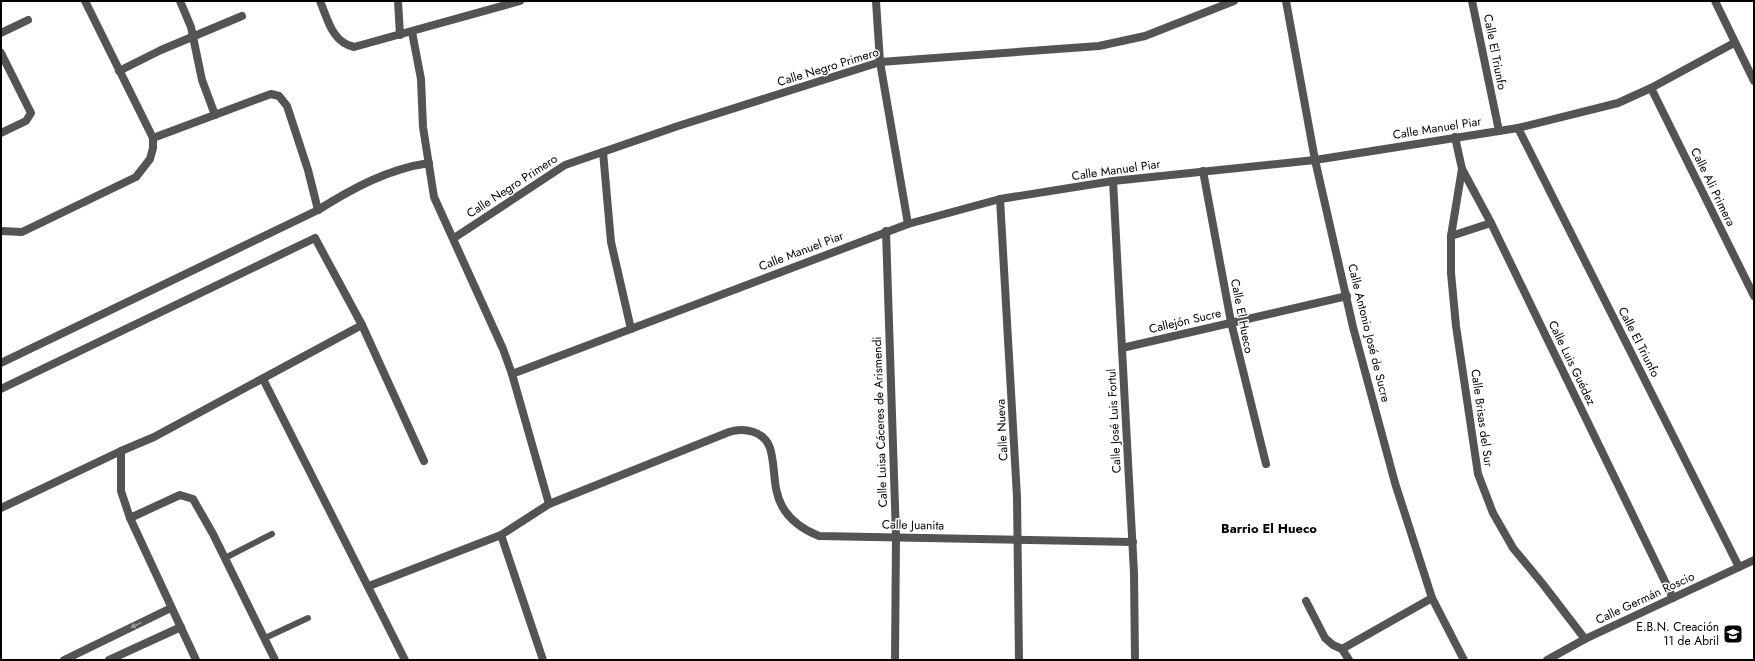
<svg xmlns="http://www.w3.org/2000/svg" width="1755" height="661" font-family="Jost,sans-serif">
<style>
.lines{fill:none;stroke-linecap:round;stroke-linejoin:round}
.lane{stroke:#545454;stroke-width:6}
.street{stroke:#545454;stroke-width:8}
.oneway{fill:#989898}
.labels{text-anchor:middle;stroke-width:3;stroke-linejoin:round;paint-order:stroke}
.street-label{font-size:12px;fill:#000;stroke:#fff}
.poi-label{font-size:12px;fill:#000;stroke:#fff;text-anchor:end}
.neighbourhood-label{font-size:13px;font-weight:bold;fill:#000;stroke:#fff}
</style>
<rect width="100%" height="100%" fill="#fff"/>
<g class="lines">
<g class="lane">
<polyline points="225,558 272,534"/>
<polyline points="265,638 308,618"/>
</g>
<g class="street">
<polyline points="180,1 191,27 202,80 215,115"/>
<path d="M320,1C328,20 332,42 354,47L520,1"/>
<polyline points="398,1 400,35"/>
<polyline points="876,1 880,62 908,224"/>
<polyline points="1286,1 1315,160 1353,327 1395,483 1432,598 1464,660"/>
<polyline points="1472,1 1499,131"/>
<polyline points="1715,1 1754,81"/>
<polyline points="412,32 421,79 423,127 434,197 503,349 512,374 549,504"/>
<polyline points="1,33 28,20"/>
<polyline points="1,53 31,113 26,121 1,133"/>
<polyline points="119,71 161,50 242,16"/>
<polyline points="1651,88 1754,296"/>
<polyline points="1518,128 1739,567"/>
<polyline points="1455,137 1462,169 1491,223 1673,598"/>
<polyline points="153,138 271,94 279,96 287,106 308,170 318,210"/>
<polyline points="603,152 611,242 631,329"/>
<polyline points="1462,169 1451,236 1451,273 1456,326 1478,474 1493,513 1513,548 1542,583 1585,639"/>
<polyline points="1203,171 1231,322 1266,464"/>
<polyline points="1113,181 1134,573 1135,660"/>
<polyline points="1000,199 1017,497 1019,660"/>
<polyline points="1,231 22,232 136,177 150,159 153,148 153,138 85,1"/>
<polyline points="886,231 896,537 895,660"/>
<polyline points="1451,236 1491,223"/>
<polyline points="454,238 565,165 678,126 880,62 1099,46 1145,36 1234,1"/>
<polyline points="1122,348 1347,296"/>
<path d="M1,363L318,210C353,188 388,169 429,163"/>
<polyline points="512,374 908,224 1000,199 1113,181 1315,160 1518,128 1618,103 1651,88 1734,43"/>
<polyline points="263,379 405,660"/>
<polyline points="1,389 315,238 362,325 424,461"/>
<polyline points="1,508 121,451"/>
<polyline points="130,518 180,495 193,499 213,534 275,660"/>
<polyline points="501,535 543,660"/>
<path d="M369,586L501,535L549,504L729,432C744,427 764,431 770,448C776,467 772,488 782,506C790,521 804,530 819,536L1133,542"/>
<polyline points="1306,601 1325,638 1333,645 1342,649 1349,660"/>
<polyline points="1342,649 1432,598"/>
<polyline points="64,660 171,608"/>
<polyline points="109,660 181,627"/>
<polyline points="196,660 130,518 121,491 121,451 154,437 362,325"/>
<polyline points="1547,660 1585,639 1754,560"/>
</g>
</g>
<defs><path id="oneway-solid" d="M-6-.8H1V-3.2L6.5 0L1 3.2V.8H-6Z"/></defs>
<use class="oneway" href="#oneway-solid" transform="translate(136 625) rotate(154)"/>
<defs>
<g id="school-square" transform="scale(1)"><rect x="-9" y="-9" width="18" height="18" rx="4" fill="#000" stroke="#fff"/><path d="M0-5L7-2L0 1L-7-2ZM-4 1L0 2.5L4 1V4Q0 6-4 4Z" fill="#fff"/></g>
</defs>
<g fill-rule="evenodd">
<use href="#school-square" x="1733" y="634"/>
</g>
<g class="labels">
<g class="street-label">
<text transform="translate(1495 52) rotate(79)" y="4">Calle El Triunfo</text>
<text transform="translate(828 67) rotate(-17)" y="4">Calle Negro Primero</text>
<text transform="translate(1437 128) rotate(-9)" y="4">Calle Manuel Piar</text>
<text transform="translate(1116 170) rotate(-8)" y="4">Calle Manuel Piar</text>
<text transform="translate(512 186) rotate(-33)" y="4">Calle Negro Primero</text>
<text transform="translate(1713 187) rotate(64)" y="4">Calle Ali Primera</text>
<text transform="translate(801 251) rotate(-21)" y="4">Calle Manuel Piar</text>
<text transform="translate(1242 316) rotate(79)" y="4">Calle El Hueco</text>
<text transform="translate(1185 321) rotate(-13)" y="4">Callejón Sucre</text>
<text transform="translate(1369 333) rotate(76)" y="4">Calle Antonio José de Sucre</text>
<text transform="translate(1639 342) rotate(63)" y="4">Calle El Triunfo</text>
<text transform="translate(1572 363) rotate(64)" y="4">Calle Luis Guédez</text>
<text transform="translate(1482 418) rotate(82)" y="4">Calle Brisas del Sur</text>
<text transform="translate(1114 421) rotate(-93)" y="4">Calle José Luis Fortul</text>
<text transform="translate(880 422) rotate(-92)" y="4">Calle Luisa Cáceres de Arismendi</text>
<text transform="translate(1002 430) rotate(-93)" y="4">Calle Nueva</text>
<text transform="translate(913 525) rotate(1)" y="4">Calle Juanita</text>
<text transform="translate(1645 598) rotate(-25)" y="4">Calle Germán Roscio</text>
</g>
<g class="poi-label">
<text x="1719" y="631">E.B.N. Creación<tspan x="1719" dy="14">11 de Abril</tspan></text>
</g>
<g class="neighbourhood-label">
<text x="1269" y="533">Barrio El Hueco</text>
</g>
</g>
<rect width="1755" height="661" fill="none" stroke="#000000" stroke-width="4"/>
</svg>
